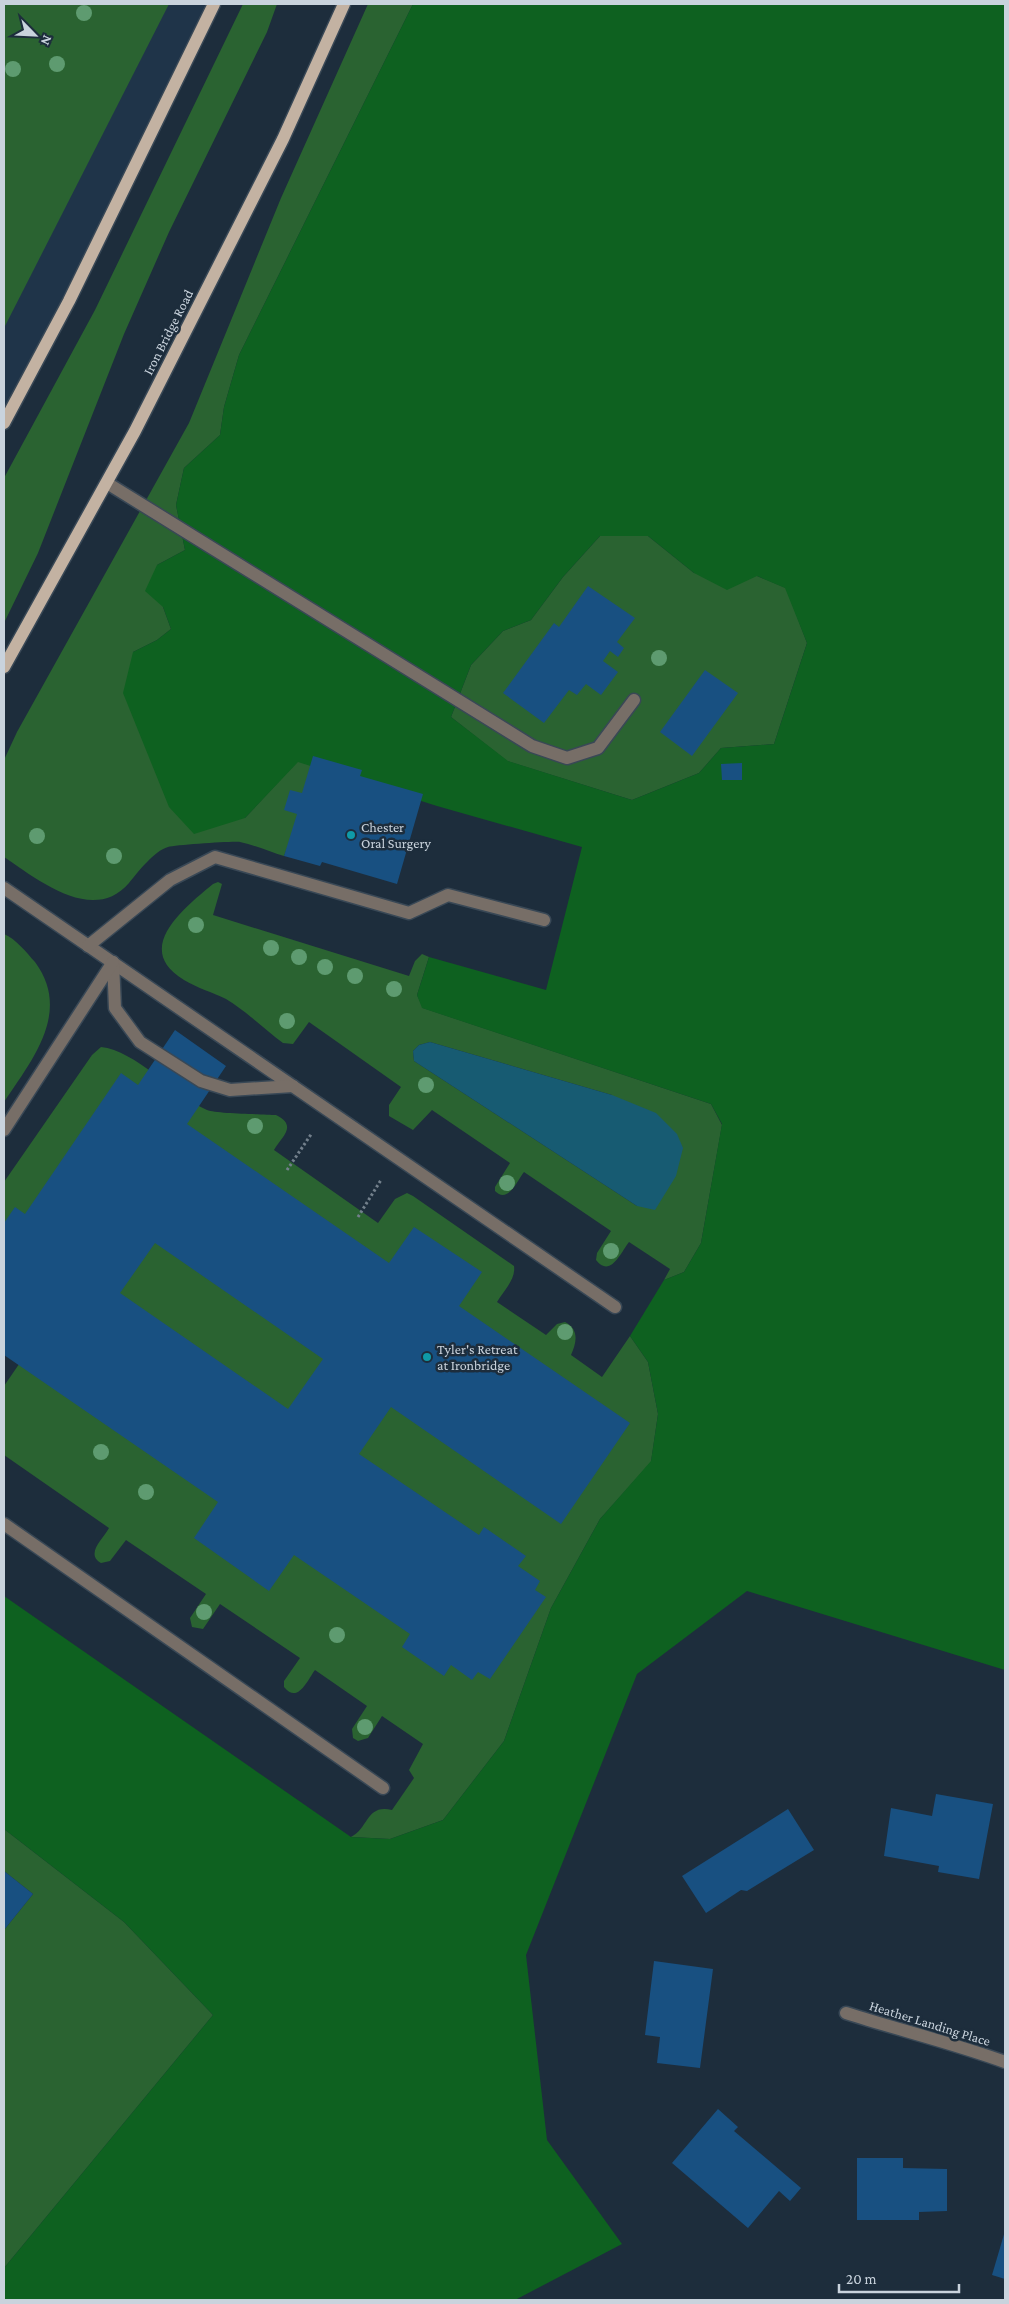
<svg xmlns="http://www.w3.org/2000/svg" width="1009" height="2304" font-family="'Crimson Pro',serif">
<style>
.built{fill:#1f3449}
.green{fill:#2a6331;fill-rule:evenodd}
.forest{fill:#0e6120;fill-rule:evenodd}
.water{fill:#175b72}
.building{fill:#185081;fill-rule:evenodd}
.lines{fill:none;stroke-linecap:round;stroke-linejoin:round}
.minor-casing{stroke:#394856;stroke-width:15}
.major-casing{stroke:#394856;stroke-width:15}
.path{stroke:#73808c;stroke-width:3;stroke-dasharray:2.5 2.5;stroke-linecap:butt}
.minor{stroke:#776e67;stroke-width:12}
.major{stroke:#c3b2a2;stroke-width:12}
.tree{fill:#5e9b70}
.culture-dot{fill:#0f9aa8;stroke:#1d2d3c;stroke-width:2}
.labels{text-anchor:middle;stroke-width:5;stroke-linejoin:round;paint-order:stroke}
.street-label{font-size:14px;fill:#c9d3dd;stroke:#1d2d3c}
.poi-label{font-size:14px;fill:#c9d3dd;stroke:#1d2d3c;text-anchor:start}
</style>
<rect width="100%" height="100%" fill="#1d2d3c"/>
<polygon class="built" points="4,4 211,4 4,418"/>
<g class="green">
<polygon points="4,4 169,4 4,328"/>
<polygon points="243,4 277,4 267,32 169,232 124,334 38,553 4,623 4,478 95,310"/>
<path d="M368,4H413L239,355L224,407L220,435L184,468L176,505L185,550L157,565L163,607L171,629L157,640L133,652L245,818L298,761L318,768L284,856C270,852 255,845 240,842C232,841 176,845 168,847C154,851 138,872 129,883C93,925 37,879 4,857V760L17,732L189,423L281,198Z"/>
<polygon points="600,536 648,536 694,573 757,576 786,588 807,643 774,744 721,748 699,773 632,800 507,761 451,717 471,665 503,631 531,620 563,577"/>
<path d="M218,882L222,884L213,915L409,976L415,961L422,954L429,957L417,995L423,1008L711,1104L722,1125L701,1243L684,1272L664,1280L670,1269L629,1242C620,1254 610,1278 596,1260L597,1253L611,1231L524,1172C517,1181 508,1204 495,1191V1187L510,1163L432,1110L413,1130L389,1116V1105L401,1087L309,1022L293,1044L283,1043C264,1029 246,1011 226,999C212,992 197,988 184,980C132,949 184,908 213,884ZM430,1042L612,1095L637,1206L414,1061L413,1051L419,1045Z"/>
<path d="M4,934C16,939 26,952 35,962C72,1012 32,1060 4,1102Z"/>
<path d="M101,1047C135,1050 175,1096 207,1110C217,1114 263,1114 276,1115C298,1126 282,1136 274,1150L378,1223L395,1199L407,1193L413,1196L514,1266C516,1280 503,1291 497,1302L546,1335L557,1324L565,1322C579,1329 577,1342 571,1355L602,1377L630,1336L648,1362L658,1414L651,1462L600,1519L551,1608L504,1741L443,1820L390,1839L351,1837C369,1828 366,1804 392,1810L414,1778L409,1770L423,1744L382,1716L368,1738L358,1741L353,1738L352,1729L367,1706L315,1670C307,1681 298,1704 284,1687V1681L300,1658L220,1604L203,1629L192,1627L190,1618L206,1594L126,1540L110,1561L101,1563C85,1554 103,1539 109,1528L4,1455V1386L26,1354L4,1336V1182L92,1055Z"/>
<polygon points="4,1829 124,1922 213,2015 4,2268 4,1930 33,1894 4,1871"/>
</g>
<path class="forest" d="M413,4H1005V1670L747,1591L637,1674L526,1955L547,2140L622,2244L515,2300H4V2268L213,2015L124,1922L4,1829V1596L351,1837L390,1839L443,1820L504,1741L551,1608L600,1519L651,1461L658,1414L648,1362L630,1336L664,1280L684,1272L701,1243L722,1124L711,1104L422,1008L417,995L429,957L546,990L582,847L437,806L298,762L245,818L194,834L169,807L123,693L133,652L157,640L171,629L163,607L145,591L157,565L185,550L176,505L184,468L220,435L224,407L239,355ZM600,536H648L694,573L727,590L757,576L785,588L807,643L774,744L721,748L699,773L632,800L508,761L451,717L471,665L503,631L531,620L563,577Z"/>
<polygon class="water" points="430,1042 612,1095 656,1113 677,1134 683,1148 676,1176 655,1210 637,1206 414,1061 413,1051 419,1045"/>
<g class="building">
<polygon points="588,586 635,618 617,642 624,648 618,657 610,651 603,661 618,672 601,695 586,684 577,695 569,690 544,723 503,693 554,623 559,627"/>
<polygon points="705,670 738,693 692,756 660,732"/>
<polygon points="313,756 362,770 360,776 423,794 397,884 322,862 320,866 284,856 297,814 284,810 290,790 302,793"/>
<polygon points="742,763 742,780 722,780 721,764"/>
<path d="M175,1030L226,1066L187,1124L389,1263L414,1227L482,1272L459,1306L630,1423L561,1524L391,1407L359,1454L479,1535L484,1527L526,1556L518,1566L540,1581L535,1590L546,1597L490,1679L478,1672L472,1680L451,1665L444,1676L402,1647L410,1634L294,1555L269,1591L194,1538L218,1502L4,1355V1223L15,1207L25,1214L121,1073L138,1085ZM155,1243L323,1359L288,1409L120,1293Z"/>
<polygon points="936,1794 993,1804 979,1879 938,1872 939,1866 884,1856 891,1808 932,1816"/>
<polygon points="788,1809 814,1850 747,1891 741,1890 706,1913 682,1876"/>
<polygon points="4,1871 33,1894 4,1930"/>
<polygon points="654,1961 713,1969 700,2068 657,2063 660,2037 645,2035"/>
<polygon points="718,2109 738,2127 734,2131 801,2188 790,2201 779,2191 748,2228 672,2163"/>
<polygon points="857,2158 903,2158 903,2168 947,2169 947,2211 919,2212 919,2220 857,2220"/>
<polygon points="1005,2231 1005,2279 992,2275"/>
</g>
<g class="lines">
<g class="minor-casing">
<g id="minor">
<polyline points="107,483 532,746 567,758 598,748 634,700"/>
<polyline points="4,888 615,1307"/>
<polyline points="88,946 170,880 215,857 409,913 448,895 544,920"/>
<polyline points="113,962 115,1008 140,1042 201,1081 230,1090 293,1086"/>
<polyline points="4,1130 113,962"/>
<polyline points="4,1524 383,1788"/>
<path d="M846,2013C899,2030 953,2043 1005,2062"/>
</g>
</g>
<g class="major-casing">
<g id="major">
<polyline points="4,423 69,301 214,4"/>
<polyline points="4,667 135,431 283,139 344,4"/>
</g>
</g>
<g class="path">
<polyline points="287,1170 312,1133"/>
<polyline points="358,1217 381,1180"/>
</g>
<use href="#minor" class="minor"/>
<use href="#major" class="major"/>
</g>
<g class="tree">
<circle cx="84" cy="13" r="8"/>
<circle cx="57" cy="64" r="8"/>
<circle cx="13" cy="69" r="8"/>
<circle cx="659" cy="658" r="8"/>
<circle cx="37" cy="836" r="8"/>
<circle cx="114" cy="856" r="8"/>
<circle cx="196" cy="925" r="8"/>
<circle cx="271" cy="948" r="8"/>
<circle cx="299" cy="957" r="8"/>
<circle cx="325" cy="967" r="8"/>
<circle cx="355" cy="976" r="8"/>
<circle cx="394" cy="989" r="8"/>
<circle cx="287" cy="1021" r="8"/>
<circle cx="426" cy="1085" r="8"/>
<circle cx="255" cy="1126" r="8"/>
<circle cx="507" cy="1183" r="8"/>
<circle cx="611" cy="1251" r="8"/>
<circle cx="565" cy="1332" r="8"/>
<circle cx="101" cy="1452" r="8"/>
<circle cx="146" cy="1492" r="8"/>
<circle cx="204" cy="1612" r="8"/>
<circle cx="337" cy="1635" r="8"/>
<circle cx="365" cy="1727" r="8"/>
</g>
<g class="culture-dot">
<circle cx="351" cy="835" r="5"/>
<circle cx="427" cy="1357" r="5"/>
</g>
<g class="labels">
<g class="street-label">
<text transform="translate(168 332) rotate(-63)" y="5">Iron Bridge Road</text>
<text transform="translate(930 2023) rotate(17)" y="5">Heather Landing Place</text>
</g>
<g class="poi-label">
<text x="361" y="832">Chester<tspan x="361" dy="16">Oral Surgery</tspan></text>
<text x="437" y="1354">Tyler's Retreat<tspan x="437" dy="16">at Ironbridge</tspan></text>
</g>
</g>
<rect width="1009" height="2304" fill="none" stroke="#c9d3dd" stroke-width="10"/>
<g transform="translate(35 35) rotate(114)" stroke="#1d2d3c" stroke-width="4" paint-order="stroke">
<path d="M0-4L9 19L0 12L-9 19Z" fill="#c9d3dd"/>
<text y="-8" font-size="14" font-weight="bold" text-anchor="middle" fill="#c9d3dd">N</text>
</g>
<path d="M839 2284v8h120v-8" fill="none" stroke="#c9d3dd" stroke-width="2.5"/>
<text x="846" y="2284" font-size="15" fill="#c9d3dd" stroke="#1d2d3c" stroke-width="4" paint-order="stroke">20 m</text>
</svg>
